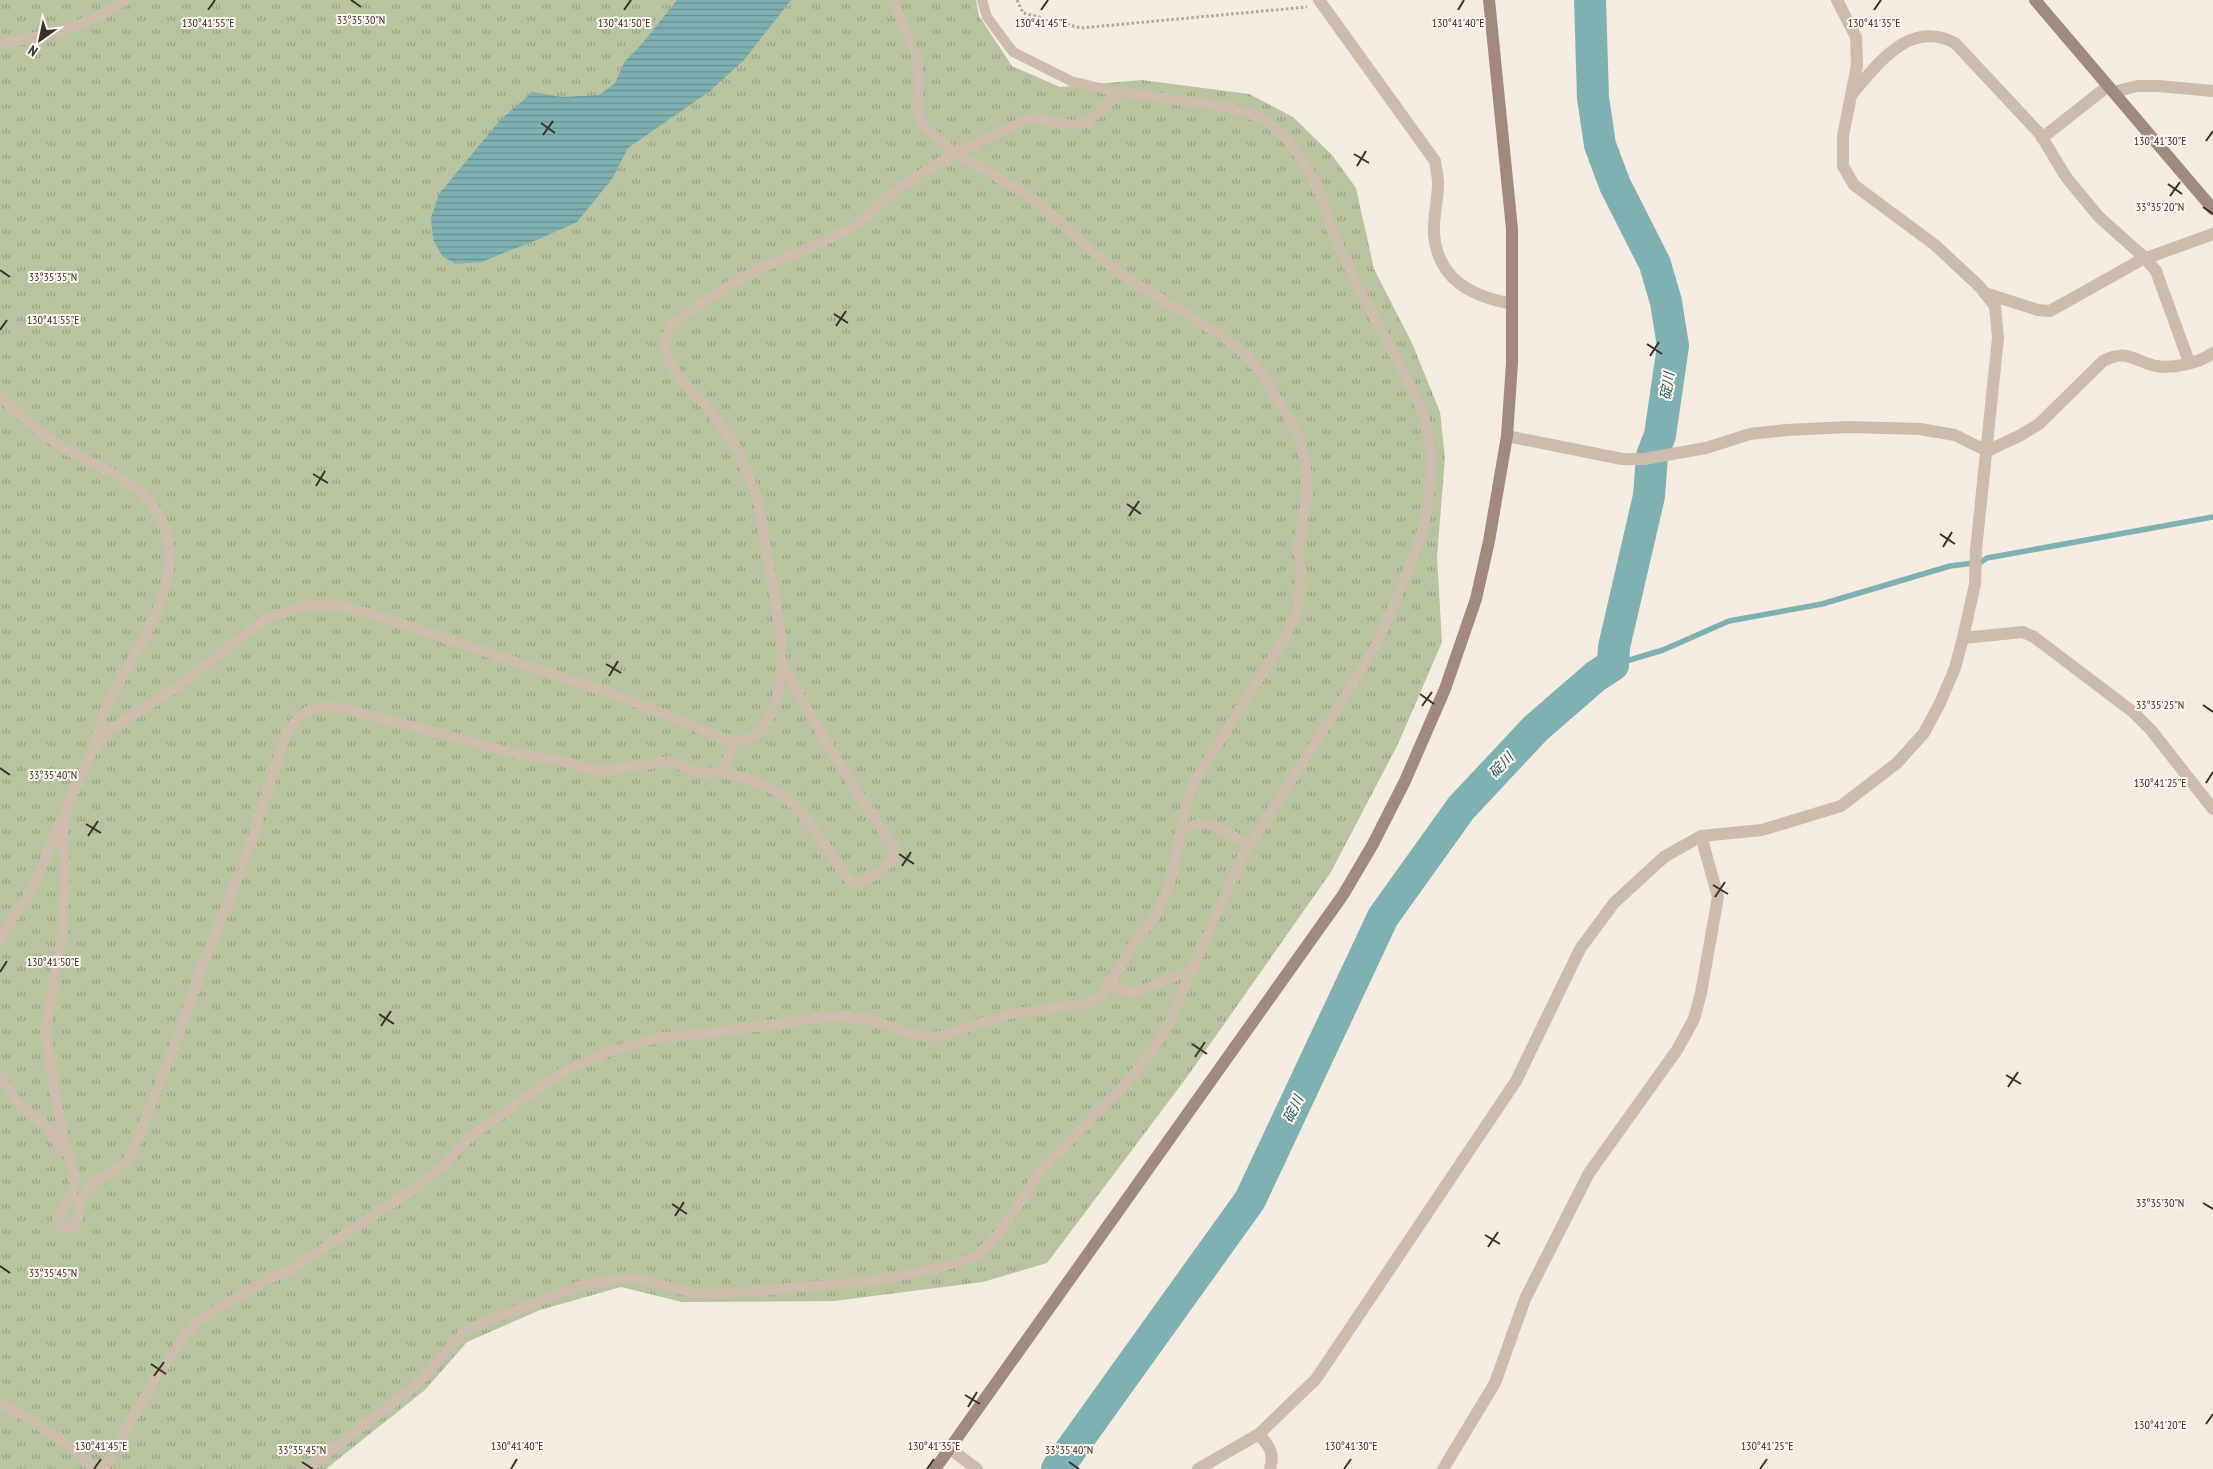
<svg xmlns="http://www.w3.org/2000/svg" width="2213" height="1469" font-family="'PT Sans Narrow','Noto Sans JP',sans-serif">
<style>
.grass{fill:url(#grass-tufts)}
.water{fill:url(#water-rules)}
.lines{fill:none;stroke-linecap:round;stroke-linejoin:round}
.stream{stroke:#7fb0b2;stroke-width:5.5}
.river{stroke:#7fb0b2;stroke-width:32}
.path{stroke:#b9a596;stroke-width:3;stroke-dasharray:2.5 2.5;stroke-linecap:butt}
.lane{stroke:#cdbbac;stroke-width:10}
.street{stroke:#cdbbac;stroke-width:12}
.secondary{stroke:#a18a7d;stroke-width:12}
.ticks{fill:none;stroke:#3b302b;stroke-width:2}
.labels{text-anchor:middle;stroke-width:4;stroke-linejoin:round;paint-order:stroke}
.water-label{font-size:14px;font-style:italic;fill:#1f5a5e;stroke:#fbf5ee}
.ticks-label{font-size:12px;text-anchor:middle;fill:#3b302b;stroke:#fbf5ee;stroke-width:4;stroke-linejoin:round;paint-order:stroke}
</style>
<defs>
<pattern id="grass-tufts" width="24" height="20" patternUnits="userSpaceOnUse" patternTransform="scale(1.25)"><rect width="24" height="20" fill="#b8c4a0"/><path d="M3 7l-1-3M5 7V3M7 7l1-3M15 17l-1-3M17 17v-4M19 17l1-3" fill="none" stroke="#97a083"/></pattern>
<pattern id="water-rules" width="6" height="5" patternUnits="userSpaceOnUse" patternTransform="scale(1.25)"><rect width="6" height="5" fill="#7fb0b2"/><path d="M0 2.5h6" fill="none" stroke="#699091"/></pattern>
</defs>
<rect width="100%" height="100%" fill="#f4ebe1"/>
<polygon class="grass" points="0,0 976,0 979,16 1012,66 1060,87 1142,80 1249,94 1293,117 1332,155 1356,188 1374,269 1412,343 1440,412 1445,458 1437,557 1442,642 1398,744 1331,872 1187,1077 1047,1263 983,1282 834,1301 682,1302 621,1287 540,1310 467,1342 425,1390 326,1469 0,1469"/>
<polygon class="water" points="677,0 791,0 744,60 710,91 628,148 612,179 577,222 539,239 481,262 456,264 442,256 433,239 431,218 439,194 501,119 533,92 562,97 599,95 615,83 625,61 641,45"/>
<g class="lines">
<polyline class="stream" points="1613,665 1663,650 1729,621 1822,604 1950,566 1981,562 1987,558 2213,517"/>
<polyline class="river" points="1057,1469 1250,1200 1383,917 1461,808 1536,728 1596,676 1613,665 1614,647 1649,496 1652,456 1660,435 1673,346 1666,302 1655,264 1615,185 1600,145 1593,98 1590,0"/>
<polyline class="path" points="1017,0 1023,13 1081,28 1307,7"/>
<g class="lane">
<path d="M0,44C44,36 89,27 126,0"/>
<path d="M0,397C19,415 39,433 62,447C84,461 110,469 131,485C212,544 146,633 111,697C102,712 99,730 94,747"/>
<polyline points="736,740 726,762 718,771 709,773 697,772 670,761 601,771 588,769 562,761 517,754 370,715 328,706 312,709 301,715 290,727 282,745 252,840 200,973 177,1039 135,1146 127,1162 94,1183 80,1199 79,1214 73,1228 66,1229 59,1225 57,1218 71,1196 74,1185 74,1172 64,1143 45,1033 63,930 65,870 63,829 66,809 92,752 110,730 177,687 265,619 304,605 336,605 369,613 622,697 725,739 744,741 762,730 775,707 781,678 781,636 757,496 736,446 704,404 681,380 668,359 664,343 671,325 712,296 749,274 852,228 899,188 955,153 1031,118 1071,125 1087,123 1120,92"/>
<path d="M718,771C737,776 758,781 776,791C800,804 832,855 848,879L854,883C870,880 894,866 895,848C853,789 816,727 781,663"/>
<path d="M1183,830C1206,814 1228,834 1250,845"/>
<polyline points="0,942 6,929 33,888 61,821"/>
<path d="M1115,975L1114,984C1121,991 1127,993 1137,992L1195,968"/>
<polyline points="0,1075 15,1099 47,1128 63,1151"/>
<path d="M0,1403C22,1414 81,1450 95,1469"/>
<polyline points="104,1469 147,1393 186,1333 198,1321 266,1280 288,1271 413,1190 443,1166 471,1136 564,1071 605,1053 657,1038 735,1030 830,1016 869,1019 909,1033 926,1037 941,1036 1010,1014 1089,1003 1103,993 1134,944 1156,915 1169,886 1188,798 1196,779 1284,639 1297,613 1301,575 1298,548 1307,494 1306,463 1298,434 1264,377 1247,356 1223,337 1123,275 1097,255 1030,196 955,153 921,123 918,111 919,76 917,58 893,0"/>
<polyline points="306,1469 414,1387 437,1363 454,1342 466,1331 482,1323 585,1284 621,1279 640,1279 700,1295 721,1294 871,1281 929,1270 966,1260 977,1255 991,1242 1002,1230 1041,1170 1126,1083 1152,1051 1167,1027 1241,859 1354,682 1377,643 1416,553 1428,507 1432,457 1424,415 1404,373 1358,287 1331,229 1323,200 1305,164 1287,139 1264,119 1228,107 1112,91 1071,81 1013,52 987,17 982,0"/>
</g>
<g class="street">
<path d="M1319,0L1435,161C1436,168 1438,176 1438,184C1438,200 1433,217 1434,234C1438,280 1471,296 1512,304"/>
<polyline points="2114,92 2137,86 2159,86 2213,91"/>
<path d="M1852,94C1878,64 1909,19 1955,43L2040,134L2066,177L2099,217L2145,258L2156,271L2189,362"/>
<polyline points="2042,138 2108,86"/>
<polyline points="1985,293 2038,310 2050,311 2141,260 2213,234"/>
<path d="M1507,436L1622,459H1644L1706,448L1750,434L1786,430L1849,427L1920,429L1955,435L1987,451L2019,436L2039,424L2103,361C2128,348 2133,361 2156,366C2173,369 2199,363 2213,353"/>
<polyline points="1963,638 2023,632 2034,637 2133,712 2151,730 2213,809"/>
<path d="M1259,1434C1269,1446 1275,1453 1270,1469"/>
<polyline points="949,1448 977,1469"/>
<polyline points="1198,1469 1259,1434 1316,1379 1516,1081 1580,949 1614,903 1664,857 1701,836 1762,830 1841,806 1897,763 1924,733 1940,703 1955,668 1963,638 1975,584 1976,550 1998,338 1995,306 1979,286 1935,245 1854,185 1843,166 1843,136 1857,65 1856,37 1837,0"/>
<polyline points="1443,1469 1495,1383 1525,1299 1589,1173 1677,1050 1694,1019 1701,993 1718,897 1701,836"/>
</g>
<g class="secondary">
<polyline points="2035,0 2213,209"/>
<polyline points="935,1469 1343,895 1373,844 1405,781 1445,689 1476,599 1489,541 1507,436 1512,363 1512,229 1489,0"/>
</g>
</g>
<path class="ticks" d="M351,0L361,7M208,10L215,0M624,10L631,0M1041,10L1048,0M1458,10L1464,0M1874,10L1881,0M541,123L555,133M543,135L553,121M2206,141L2213,131M1354,154L1369,163M1357,166L1366,151M2168,184L2182,194M2170,196L2180,182M2203,207L2213,214M0,270L10,277M834,314L848,323M836,326L846,311M0,330L7,320M1647,344L1662,354M1650,356L1659,342M313,474L328,483M316,486L325,471M1127,504L1141,514M1129,516L1139,501M1940,534L1955,544M1943,547L1952,532M606,664L621,673M609,676L618,661M1420,694L1434,704M2203,705L2213,712M1422,706L1432,692M0,768L10,775M2206,783L2213,772M86,824L101,833M88,836L98,821M899,854L914,864M902,866L911,852M1713,885L1728,894M1715,897L1725,882M0,972L7,961M379,1014L394,1024M381,1026L391,1011M1192,1044L1207,1054M1195,1057L1205,1042M2006,1075L2021,1084M2008,1087L2018,1072M2203,1203L2213,1209M672,1204L687,1214M675,1216L684,1202M1485,1235L1500,1244M1488,1247L1498,1232M0,1266L10,1273M151,1364L166,1374M154,1376L164,1362M965,1395L980,1404M968,1407L977,1392M2206,1424L2213,1414M302,1462L313,1469M1069,1462L1079,1469M94,1469L101,1459M511,1469L517,1459M927,1469L934,1459M1344,1469L1351,1459M1760,1469L1767,1459"/>
<g class="labels">
<g class="water-label">
<text transform="translate(1667 386) rotate(-82)" y="5">碇川</text>
<text transform="translate(1501 765) rotate(-47)" y="5">碇川</text>
<text transform="translate(1293 1109) rotate(-65)" y="5">碇川</text>
</g>
</g>
<g class="ticks-label">
<text x="361" y="24">33°35'30"N</text>
<text x="208" y="27">130°41'55"E</text>
<text x="624" y="27">130°41'50"E</text>
<text x="1041" y="27">130°41'45"E</text>
<text x="1458" y="27">130°41'40"E</text>
<text x="1874" y="27">130°41'35"E</text>
<text x="2160" y="145">130°41'30"E</text>
<text x="2160" y="211">33°35'20"N</text>
<text x="53" y="281">33°35'35"N</text>
<text x="53" y="324">130°41'55"E</text>
<text x="2160" y="709">33°35'25"N</text>
<text x="53" y="779">33°35'40"N</text>
<text x="2160" y="787">130°41'25"E</text>
<text x="53" y="966">130°41'50"E</text>
<text x="2160" y="1207">33°35'30"N</text>
<text x="53" y="1277">33°35'45"N</text>
<text x="2160" y="1429">130°41'20"E</text>
<text x="101" y="1450">130°41'45"E</text>
<text x="517" y="1450">130°41'40"E</text>
<text x="934" y="1450">130°41'35"E</text>
<text x="1351" y="1450">130°41'30"E</text>
<text x="1767" y="1450">130°41'25"E</text>
<text x="302" y="1454">33°35'45"N</text>
<text x="1069" y="1454">33°35'40"N</text>
</g>
<g transform="translate(40 40) rotate(213)" stroke="#fbf5ee" stroke-width="4" paint-order="stroke">
<path d="M0-4L9 19L0 12L-9 19Z" fill="#3b302b"/>
<text y="-8" font-size="14" font-weight="bold" text-anchor="middle" fill="#3b302b">N</text>
</g>
</svg>
